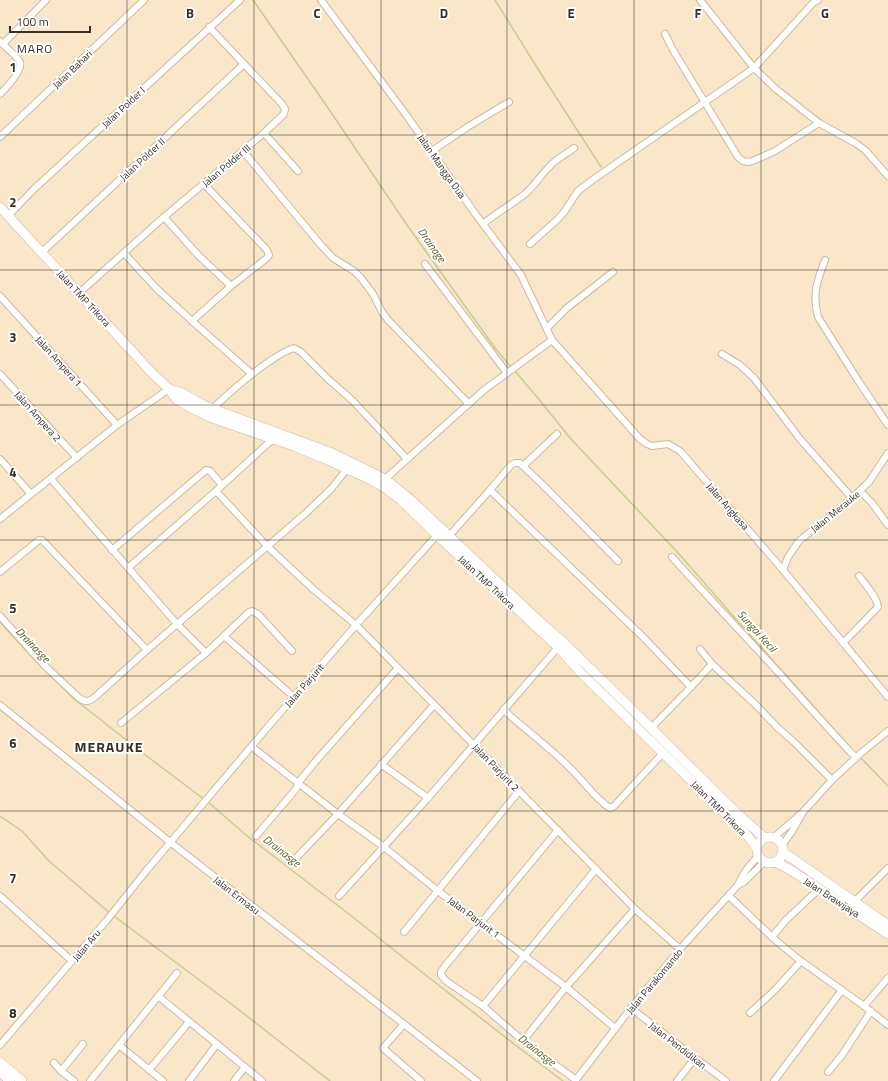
<svg xmlns="http://www.w3.org/2000/svg" width="888" height="1081" font-family="'Titillium Web',sans-serif">
<style>
.lines{fill:none;stroke-linecap:round;stroke-linejoin:round}
.stream{stroke:#c2ce8c;stroke-width:1.5}
.minor-casing{stroke:#ccba9d;stroke-width:8}
.highway-casing{stroke:#ccba9d;stroke-width:10}
.minor{stroke:#fff;stroke-width:6}
.highway{stroke:#fff;stroke-width:9}
.grid{fill:none;stroke:#373024;stroke-width:1;stroke-opacity:0.55}
.labels{text-anchor:middle;stroke-width:4;stroke-linejoin:round;paint-order:stroke}
.street-label{font-size:10px;fill:#373024;stroke:#fff}
.water-label{font-size:11px;font-style:italic;fill:#555e16;stroke:#fff}
.quarter-label{font-size:12px;letter-spacing:1px;fill:#373024;stroke:#fff}
.district-label{font-size:14px;font-weight:bold;letter-spacing:1px;fill:#373024;stroke:#fff}
.grid-label{font-size:13px;text-anchor:middle;font-weight:bold;fill:#373024;stroke:#fff;stroke-width:4;stroke-linejoin:round;paint-order:stroke}
</style>
<rect width="100%" height="100%" fill="#fae6c8"/>
<g class="lines">
<g class="stream">
<polyline points="253,0 326,105 407,225 495,348 511,367"/>
<polyline points="495,0 543,77 601,167"/>
<polyline points="514,370 537,397 571,439 680,555 742,626 857,755"/>
<polyline points="0,622 32,657 73,698 148,757 205,800"/>
<polyline points="860,757 888,786"/>
<polyline points="208,802 246,835 354,918 409,962 514,1044 563,1081"/>
<polyline points="0,816 22,831 49,861 111,914"/>
<polyline points="114,916 234,1006 330,1081"/>
</g>
<g class="minor-casing">
<g id="minor">
<polyline points="321,0 407,116 474,212 521,275 552,340 640,439 647,444 652,446 668,444 680,451 783,570 888,697"/>
<polyline points="700,0 754,68 776,89 819,123 857,144 866,151 888,176"/>
<polyline points="665,34 673,50 738,157 743,161 749,162 755,160 775,151 819,123"/>
<path d="M0,41C4,46 18,57 20,62C23,71 6,88 0,94"/>
<polyline points="3,44 46,0"/>
<polyline points="264,133 298,171"/>
<polyline points="0,137 144,0"/>
<polyline points="243,151 320,244 333,258 354,271 361,278 373,294 382,312 388,320 469,404"/>
<polyline points="432,151 469,126 509,102"/>
<polyline points="8,216 35,188 240,0"/>
<polyline points="164,217 198,255 231,286"/>
<path d="M483,224C497,212 513,204 526,193C535,185 541,175 549,167C556,159 566,154 574,148"/>
<polyline points="530,244 558,219 564,212 578,191 591,181 754,68 813,3 818,0"/>
<polyline points="41,253 244,64"/>
<polyline points="124,253 157,289 192,321 252,374"/>
<path d="M825,260C817,281 812,294 818,317L859,382L888,425"/>
<polyline points="425,264 507,373"/>
<polyline points="79,293 164,217 264,133 284,114 285,109 282,104 209,27"/>
<polyline points="0,296 117,425"/>
<polyline points="192,321 231,286 267,258 269,255 267,250 204,184"/>
<polyline points="547,328 567,308 613,272"/>
<polyline points="722,354 740,365 754,378 800,439 852,498"/>
<polyline points="0,374 77,458"/>
<path d="M212,409C230,392 247,377 267,363C276,357 284,351 294,348L301,352L329,380L352,400L407,459"/>
<polyline points="0,459 31,494"/>
<polyline points="523,466 557,434"/>
<polyline points="51,479 177,624 206,653"/>
<polyline points="385,479 484,390 552,340"/>
<polyline points="216,491 268,547 313,589 356,625 635,909"/>
<polyline points="860,491 872,503 888,525"/>
<polyline points="0,519 117,425 169,389"/>
<polyline points="449,536 490,490"/>
<polyline points="112,550 206,470 210,471 222,485"/>
<path d="M672,557C707,596 743,634 778,672C804,701 829,730 856,758"/>
<polyline points="618,561 547,489 520,463 515,463 511,465 490,490 642,636 691,687 651,728"/>
<polyline points="128,568 216,491 275,437"/>
<polyline points="783,570 788,557 799,541 852,498 869,482 888,453"/>
<polyline points="0,572 39,540 42,540 147,650"/>
<path d="M0,616L45,666L78,697C86,703 88,702 95,697L147,650L307,512L331,489L347,469"/>
<polyline points="224,636 249,612 252,611 258,614 292,651"/>
<path d="M843,643L878,607C877,597 865,584 859,576"/>
<polyline points="700,649 712,664 755,704 778,728 794,742 832,780"/>
<polyline points="691,687 712,664"/>
<polyline points="0,705 170,842 477,1081"/>
<path d="M504,709L509,715C529,732 551,749 570,768C584,781 594,798 610,808L614,806L663,753"/>
<polyline points="121,723 206,653 224,636 294,697"/>
<polyline points="252,747 338,814 384,847 438,891 566,987 635,909 680,949"/>
<polyline points="381,764 428,798"/>
<polyline points="558,830 445,966 441,972 441,975 446,981 483,1006 523,1041 576,1080"/>
<polyline points="256,836 296,789 298,783 315,762 398,668"/>
<polyline points="773,838 802,813 832,780 861,753 888,731"/>
<polyline points="782,845 791,833 802,814"/>
<polyline points="297,857 338,814 434,705"/>
<polyline points="738,885 744,882 764,862"/>
<polyline points="0,896 72,961"/>
<polyline points="339,896 428,798 560,645"/>
<polyline points="729,896 772,937 786,949 801,961 864,1006 888,1025"/>
<polyline points="855,901 888,868"/>
<polyline points="404,932 519,791"/>
<polyline points="772,937 786,920 819,889"/>
<polyline points="158,996 262,1081"/>
<polyline points="483,1006 596,869"/>
<polyline points="864,1006 888,978"/>
<polyline points="631,1008 695,1058 726,1081"/>
<polyline points="750,1013 775,990 801,961"/>
<polyline points="404,1024 383,1048 421,1081"/>
<polyline points="523,1041 566,987 615,1028"/>
<polyline points="0,1045 107,920 146,871 267,728 356,625 439,533"/>
<polyline points="119,1045 163,1081"/>
<polyline points="54,1063 61,1071 74,1081"/>
<polyline points="149,1070 189,1022"/>
<polyline points="61,1071 83,1044"/>
<polyline points="828,1072 842,1055 871,1011"/>
<polyline points="90,1081 177,973"/>
<polyline points="189,1081 217,1044"/>
<polyline points="234,1081 245,1067"/>
<path d="M575,1081L631,1008L680,949L738,885C742,874 750,865 758,856"/>
<polyline points="677,1081 695,1058"/>
<polyline points="774,1081 842,990"/>
</g>
</g>
<g class="highway-casing">
<g id="highway">
<polyline points="0,207 151,372 169,389 176,399 195,410 212,418 238,427 294,446 323,458 367,478 382,486 401,500 443,541 558,647 580,672 745,833 757,848"/>
<polyline points="169,389 180,392 205,406 332,453 385,479 411,500 540,622 563,642 651,728 742,818 765,838"/>
<circle cx="770" cy="850" r="13"/>
<polyline points="783,852 888,925"/>
<polyline points="775,862 789,869 888,934"/>
<polyline points="0,1062 22,1081"/>
<polyline points="0,1072 10,1081"/>
</g>
</g>
<use href="#minor" class="minor"/>
<use href="#highway" class="highway"/>
</g>
<path class="grid" d="M127,0V1081M254,0V1081M381,0V1081M507,0V1081M634,0V1081M761,0V1081M0,135H888M0,270H888M0,405H888M0,540H888M0,676H888M0,811H888M0,946H888"/>
<g class="labels">
<g class="street-label">
<text transform="translate(72 69) rotate(-44)" y="4">Jalan Bahari</text>
<text transform="translate(123 107) rotate(-43)" y="4">Jalan Polder I</text>
<text transform="translate(142 159) rotate(-43)" y="4">Jalan Polder II</text>
<text transform="translate(226 165) rotate(-40)" y="4">Jalan Polder III</text>
<text transform="translate(442 166) rotate(55)" y="4">Jalan Mangga Dua</text>
<text transform="translate(84 298) rotate(47)" y="4">Jalan TMP Trikora</text>
<text transform="translate(59 361) rotate(48)" y="4">Jalan Ampera 1</text>
<text transform="translate(38 416) rotate(48)" y="4">Jalan Ampera 2</text>
<text transform="translate(728 506) rotate(49)" y="4">Jalan Angkasa</text>
<text transform="translate(835 511) rotate(-39)" y="4">Jalan Merauke</text>
<text transform="translate(487 582) rotate(43)" y="4">Jalan TMP Trikora</text>
<text transform="translate(304 685) rotate(-49)" y="4">Jalan Parjurit</text>
<text transform="translate(496 767) rotate(46)" y="4">Jalan Parjurit 2</text>
<text transform="translate(719 808) rotate(45)" y="4">Jalan TMP Trikora</text>
<text transform="translate(237 895) rotate(38)" y="4">Jalan Ermasu</text>
<text transform="translate(832 897) rotate(33)" y="4">Jalan Brawijaya</text>
<text transform="translate(474 917) rotate(37)" y="4">Jalan Parjurit 1</text>
<text transform="translate(86 945) rotate(-50)" y="4">Jalan Aru</text>
<text transform="translate(654 981) rotate(-50)" y="4">Jalan Parakomando</text>
<text transform="translate(678 1045) rotate(38)" y="4">Jalan Pendidikan</text>
</g>
<g class="water-label">
<text transform="translate(432 245) rotate(55)" y="4">Drainage</text>
<text transform="translate(757 631) rotate(48)" y="4">Sungai Kecil</text>
<text transform="translate(33 645) rotate(46)" y="4">Drainasge</text>
<text transform="translate(282 851) rotate(38)" y="4">Drainasge</text>
<text transform="translate(537 1050) rotate(38)" y="4">Drainasge</text>
</g>
<g class="quarter-label">
<text x="35" y="53">MARO</text>
</g>
<g class="district-label">
<text x="109" y="752">MERAUKE</text>
</g>
</g>
<g class="grid-label">
<text x="190" y="18">B</text>
<text x="317" y="18">C</text>
<text x="444" y="18">D</text>
<text x="571" y="18">E</text>
<text x="698" y="18">F</text>
<text x="825" y="18">G</text>
<text x="13" y="72">1</text>
<text x="13" y="207">2</text>
<text x="13" y="342">3</text>
<text x="13" y="477">4</text>
<text x="13" y="613">5</text>
<text x="13" y="748">6</text>
<text x="13" y="883">7</text>
<text x="13" y="1018">8</text>
</g>
<path d="M10 26v6h80v-6" fill="none" stroke="#373024" stroke-width="2"/>
<text x="16" y="26" font-size="12" fill="#373024" stroke="#ffffff" stroke-width="3" paint-order="stroke">100 m</text>
</svg>
